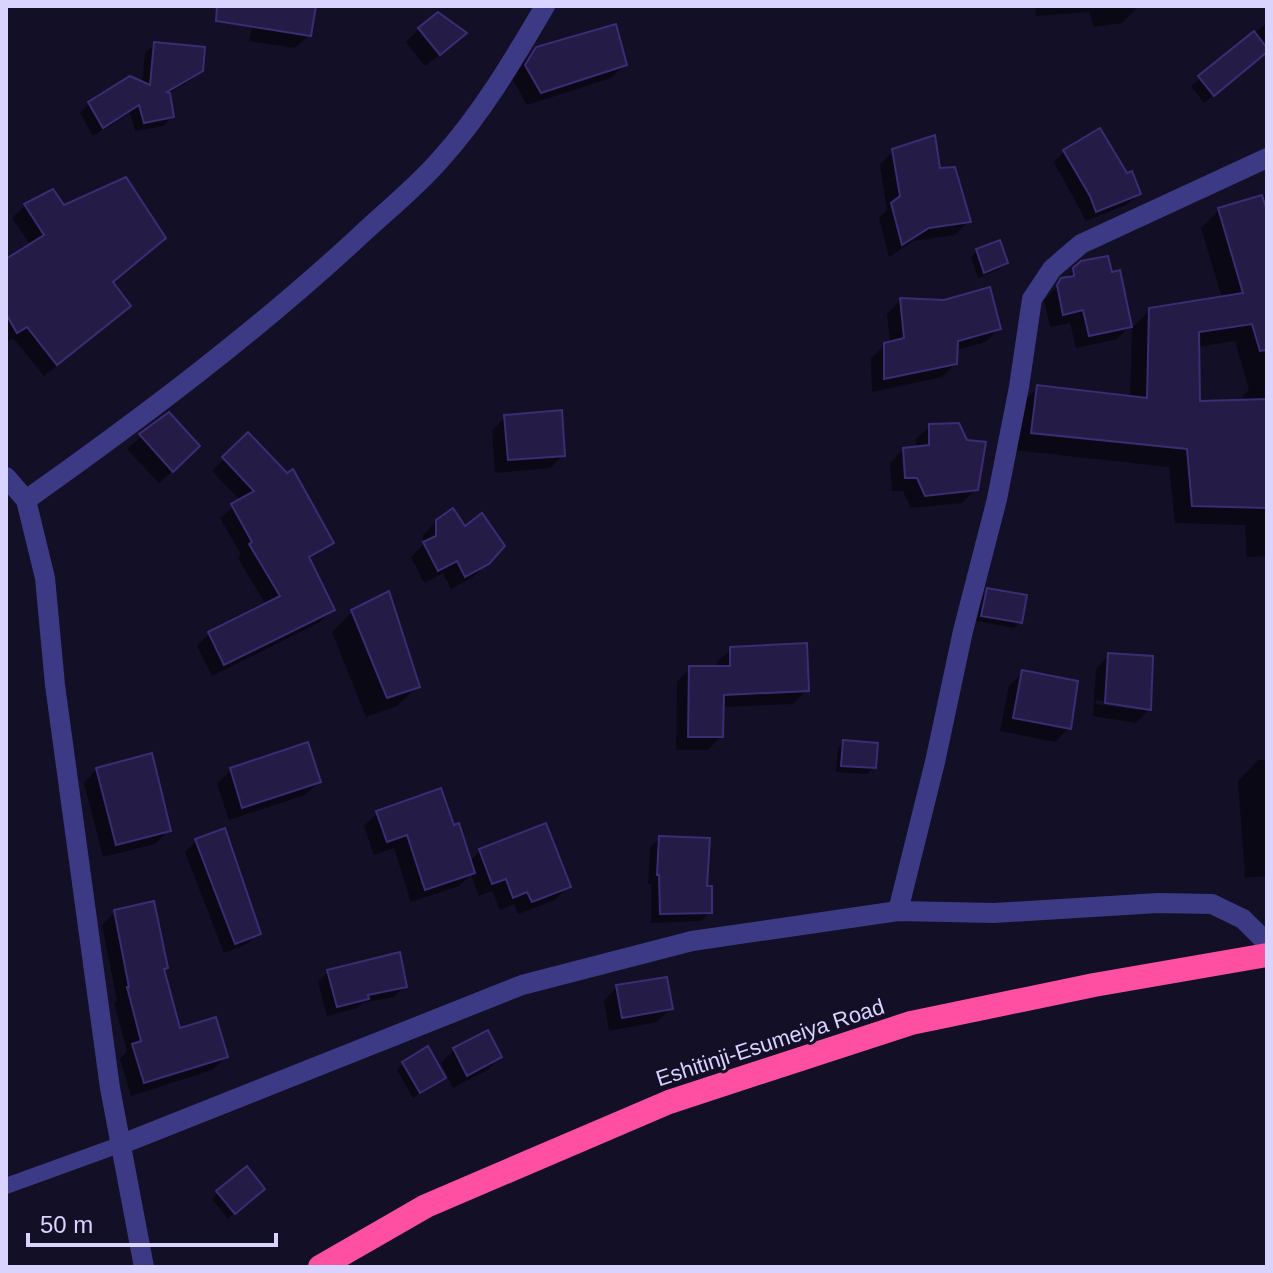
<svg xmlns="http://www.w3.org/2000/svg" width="1273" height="1273" font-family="Helvetica,sans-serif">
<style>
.shadow{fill:#0007;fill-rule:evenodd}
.building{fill:#241b47;stroke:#3b2d73;stroke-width:2}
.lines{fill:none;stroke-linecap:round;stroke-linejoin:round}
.lane{stroke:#3d3a85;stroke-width:16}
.street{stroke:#3d3a85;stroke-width:20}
.highway{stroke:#ff4fa3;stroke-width:24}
.labels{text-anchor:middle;stroke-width:6;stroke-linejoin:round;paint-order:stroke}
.street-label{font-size:22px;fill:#d9d4ff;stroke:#130f26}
</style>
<rect width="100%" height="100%" fill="#130f26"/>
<g class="shadow">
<polygon points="257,6 314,6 309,35 295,48 249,41"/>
<polygon points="1035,6 1139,6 1122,23 1094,27 1089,12 1036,16"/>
<polygon points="1267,23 1267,51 1204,103 1191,86"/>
<polygon points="419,29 451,46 425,66 406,42"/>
<polygon points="155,44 201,70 191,80 168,94 172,116 163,126 135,131 130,113 93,136 80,113 89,104 130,78 142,84 145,53"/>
<polygon points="537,48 625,65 611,78 527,105 513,80 523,63"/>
<polygon points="1100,130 1139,194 1128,204 1086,221 1054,162 1064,152"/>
<polygon points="893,151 938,171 968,222 955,235 913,241 889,257 879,218 887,210 880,165"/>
<polygon points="52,192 63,207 163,238 111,283 115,318 44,376 13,338 6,343 6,262 31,246 12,218 25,206"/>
<path d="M1267,192V556L1247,557L1245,525L1175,523L1169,467L1014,450L1020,405L1038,387L1130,398L1132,328L1150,310L1222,298L1201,228L1219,210L1262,197ZM1235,341L1249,390L1242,397L1243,402L1198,403L1197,347Z"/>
<polygon points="977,251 1006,263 1000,269 978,278 971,257"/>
<polygon points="1074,270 1130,326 1117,339 1076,348 1070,323 1050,327 1044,300"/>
<polygon points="900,300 999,328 986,342 956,350 956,363 942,377 872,392 871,358 885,345 890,343 887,314"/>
<polygon points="168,414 184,460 159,483 127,449"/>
<polygon points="505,417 563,455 550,468 495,473 492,431"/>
<polygon points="930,426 976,489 962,503 911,508 903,491 892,491 890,463 903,450 916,448 916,439"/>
<polygon points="247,435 331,542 308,560 332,610 320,622 212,676 197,646 209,634 266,605 238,558 241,555 220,518 241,501 212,471"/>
<polygon points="437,521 487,563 473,577 451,589 443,573 424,583 411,557 423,545 423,535"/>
<polygon points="988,590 1020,622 1014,628 976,621 982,597"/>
<polygon points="352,612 418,686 397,706 366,717 332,632"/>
<polygon points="731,649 806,691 793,704 722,707 721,736 708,750 676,750 677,682 690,668 717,668 717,662"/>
<path d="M1109,655L1149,709L1136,723L1093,716L1096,669ZM1096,700L1139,706V710L1095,704Z"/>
<polygon points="1023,672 1069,728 1055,742 1000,731 1009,686"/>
<polygon points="844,742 874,768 867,774 836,772 838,748"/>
<polygon points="1258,760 1267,760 1267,876 1245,878 1238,781"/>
<polygon points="97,769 169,830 155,844 103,857 84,783"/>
<polygon points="231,770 319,782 305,795 229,820 217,784"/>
<polygon points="377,813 453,827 469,862 480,851 569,886 555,900 518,914 514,904 500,910 492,891 479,896 471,875 459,886 411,902 394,848 374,855 364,826"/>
<polygon points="660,838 704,888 710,912 701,921 651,923 651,884 648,884 650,848"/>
<polygon points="196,841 258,933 247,944 224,953 185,852"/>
<polygon points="115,912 166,967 162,971 179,1031 226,1057 212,1070 131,1096 120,1059 127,1051 114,1003 117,1000 102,925"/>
<polygon points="328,972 404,986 394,997 362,1003 357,1008 327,1016 318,982"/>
<polygon points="617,987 671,1008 657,1022 609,1031 604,1001"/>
<polygon points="454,1050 500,1057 487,1070 453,1088 441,1063"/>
<polygon points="403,1063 444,1078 413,1098 397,1070"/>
<polygon points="218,1193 256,1195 228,1219 212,1199"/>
</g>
<g class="building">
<polygon points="217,6 316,6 311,36 216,21"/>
<polygon points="438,12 467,33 440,55 418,28"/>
<polygon points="616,24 627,65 541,93 525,65 536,47"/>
<polygon points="1254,31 1267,48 1267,52 1214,96 1198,76"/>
<polygon points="154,42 205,47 203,71 167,92 170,93 174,117 144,123 139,105 103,128 88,102 130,76 150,85"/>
<polygon points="1100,128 1127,173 1132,171 1141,194 1096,212 1090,196 1063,150"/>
<polygon points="935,135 940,168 955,167 971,222 929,228 902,245 891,203 900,196 892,149"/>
<polygon points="126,177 166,238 113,282 131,306 57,365 27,327 17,333 6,314 6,259 44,235 24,204 53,189 64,205"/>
<polygon points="1262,195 1267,211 1267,350 1260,351 1252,324 1199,332 1200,401 1267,399 1267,508 1192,506 1187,449 1031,433 1037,385 1147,398 1149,308 1243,293 1218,208"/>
<polygon points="1000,240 1008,263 984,273 976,249"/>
<polygon points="1108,256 1112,272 1120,270 1132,327 1089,336 1083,310 1063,315 1057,285 1061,278 1074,276 1073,268 1081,261"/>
<polygon points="990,287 1001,329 958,341 957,364 884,379 884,343 904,338 900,298 944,300"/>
<polygon points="562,410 565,456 508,460 504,415"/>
<polygon points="169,412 200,446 173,472 139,434"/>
<polygon points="959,423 967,440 986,442 978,490 925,496 917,478 905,478 903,448 929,445 929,424"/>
<polygon points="248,432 287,473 293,469 334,543 309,557 335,610 224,665 208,632 280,596 249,544 252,542 231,504 254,491 222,457"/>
<polygon points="453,508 465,526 482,513 505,546 489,564 465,577 457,561 438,571 423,542 436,536 436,520"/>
<polygon points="987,588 1027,595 1022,623 981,616"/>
<polygon points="389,591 420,687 387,698 351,610"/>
<polygon points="807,643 809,691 724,695 723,737 688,737 689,666 730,666 730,647"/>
<polygon points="1108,653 1153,656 1151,710 1105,703"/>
<polygon points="1022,670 1078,681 1071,729 1013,718"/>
<polygon points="843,740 878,743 876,768 841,766"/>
<polygon points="308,742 321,782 242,808 230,768"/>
<polygon points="152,753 171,831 116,845 96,768"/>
<polygon points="441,788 454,825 459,823 475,873 425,890 407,835 387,842 376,811"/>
<polygon points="546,823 571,887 532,902 527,892 513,898 506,879 492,884 479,849"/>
<polygon points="225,828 261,934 235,944 195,839"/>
<polygon points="659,836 710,838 707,886 712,886 712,913 660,914 659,875 657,875"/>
<polygon points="154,901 168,968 164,969 180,1028 216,1017 228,1057 144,1083 132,1044 141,1041 127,987 129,987 114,910"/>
<polygon points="400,952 407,987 368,995 369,999 337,1007 327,970"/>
<polygon points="667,977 673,1009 622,1018 616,985"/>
<polygon points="488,1030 502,1057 467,1076 453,1048"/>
<polygon points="428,1046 446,1078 420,1093 402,1062"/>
<polygon points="247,1166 265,1189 235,1214 216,1191"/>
</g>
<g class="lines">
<polyline class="lane" points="6,1186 122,1144"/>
<g class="street">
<polyline points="6,477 26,500 45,578 55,685 110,1088 144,1267"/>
<path d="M26,500C143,417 259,330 364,232C389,209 416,187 439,161C481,115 514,59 545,6"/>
<polyline points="898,911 935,762 963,631 997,499 1019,387 1032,299 1052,269 1081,244 1267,158"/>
<polyline points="122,1144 522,985 692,941 898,911 994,913 1158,903 1212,904 1243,919 1267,943"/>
</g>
<polyline class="highway" points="320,1267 426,1206 669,1102 911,1023 1094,985 1267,955"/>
</g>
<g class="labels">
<g class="street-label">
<text transform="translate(770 1042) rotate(-18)" y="8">Eshitinji-Esumeiya Road</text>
</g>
</g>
<rect width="1273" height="1273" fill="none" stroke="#d9d4ff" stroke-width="16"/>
<path d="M28 1233v12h248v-12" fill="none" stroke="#d9d4ff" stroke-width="4"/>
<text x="40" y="1233" font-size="24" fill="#d9d4ff" stroke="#130f26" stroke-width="6" paint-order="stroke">50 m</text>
</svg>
